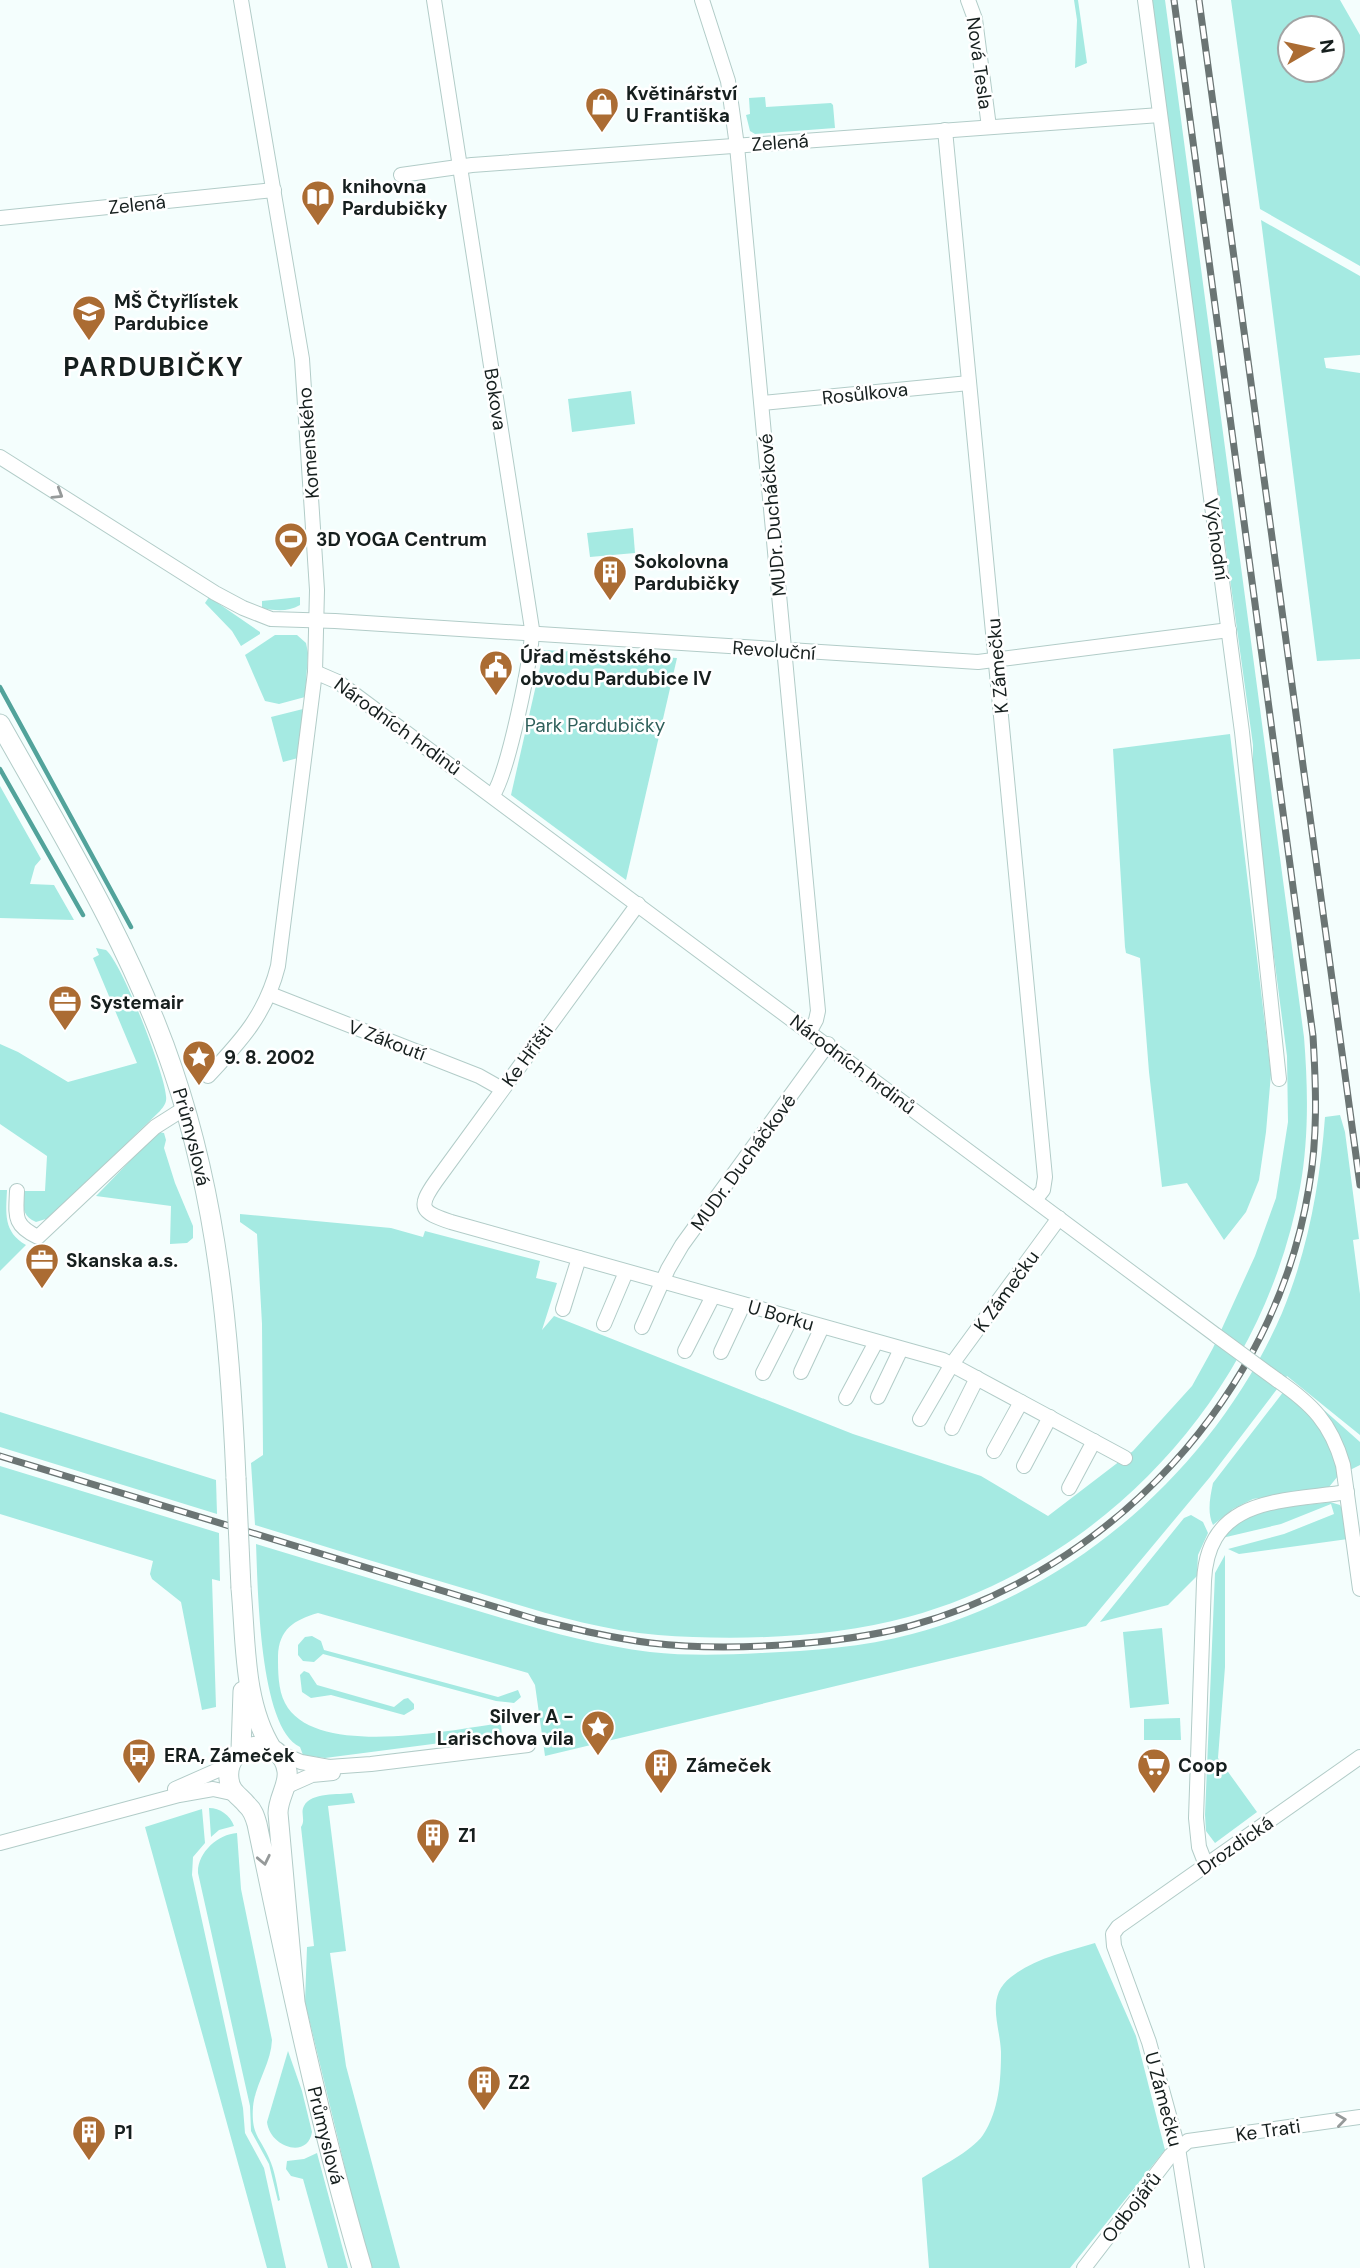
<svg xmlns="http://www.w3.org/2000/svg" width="1360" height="2268" font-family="'DM Sans',sans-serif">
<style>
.green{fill:#a5eae2;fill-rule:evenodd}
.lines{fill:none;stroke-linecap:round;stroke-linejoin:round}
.stream{stroke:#52a39b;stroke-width:4.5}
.street-casing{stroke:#b2ccc8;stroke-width:16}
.secondary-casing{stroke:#b2ccc8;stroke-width:21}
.street{stroke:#fff;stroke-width:14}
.secondary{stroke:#fff;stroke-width:19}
.rail-casing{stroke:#6b7574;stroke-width:7}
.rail{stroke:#fff;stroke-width:4.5;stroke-dasharray:13;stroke-linecap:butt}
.street-bridge-casing{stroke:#b2ccc8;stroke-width:16;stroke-linecap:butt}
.secondary-bridge-casing{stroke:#b2ccc8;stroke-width:21;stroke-linecap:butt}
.street-bridge{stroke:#fff;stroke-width:14}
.secondary-bridge{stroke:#fff;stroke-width:19}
.oneway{stroke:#969a9a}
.labels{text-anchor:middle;stroke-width:5;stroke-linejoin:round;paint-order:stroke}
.street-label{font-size:19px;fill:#161f1e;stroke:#fff}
.poi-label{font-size:19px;font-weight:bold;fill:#161f1e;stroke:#fff;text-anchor:start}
.park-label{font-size:19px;fill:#2e5f5a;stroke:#fff}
.district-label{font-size:26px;font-weight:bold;letter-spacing:2px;fill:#161f1e;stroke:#fff}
</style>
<rect width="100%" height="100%" fill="#f4fefd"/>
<g class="green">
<polygon points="1074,0 1078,0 1087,63 1075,68 1077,20"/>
<path d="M1150,0H1165L1304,1037C1308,1088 1309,1138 1300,1188C1263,1391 1108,1562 908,1617C833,1638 736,1641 658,1635C596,1630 535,1610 476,1592C402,1570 329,1548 255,1525L251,1463L263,1455L262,1324L257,1234L240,1222V1214L391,1228L423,1237L425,1231L540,1261L536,1278L557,1283L542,1330L554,1316L853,1434L981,1476L1048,1516L1133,1451L1192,1386L1213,1348L1255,1256L1276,1198L1288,1122L1287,1056L1253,797V745Z"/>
<path d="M1231,0H1340L1360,35V266L1260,209ZM1290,28H1332V70H1290Z"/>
<polygon points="765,97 766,107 831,103 833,105 835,128 755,134 750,131 746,115 750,114 749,98"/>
<polygon points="1261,220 1360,276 1360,355 1324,358 1326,368 1360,373 1360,659 1317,661"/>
<polygon points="631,391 635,424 572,432 568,399"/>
<polygon points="633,528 635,553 590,557 587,533"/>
<polygon points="209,597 260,632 260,634 241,646 232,631 205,603"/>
<path d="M300,597V605C288,612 276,611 262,608V601Z"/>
<polygon points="275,635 297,635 306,643 308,653 305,697 279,704 265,701 245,655"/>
<polygon points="544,650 677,658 626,880 511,795"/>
<polygon points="303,709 298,758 283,762 271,717"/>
<polygon points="1230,734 1271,1074 1266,1132 1259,1180 1246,1212 1224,1240 1187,1183 1162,1187 1149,1072 1140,958 1126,953 1125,947 1113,749"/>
<polygon points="0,786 41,859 35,866 30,884 54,885 74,920 0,918"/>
<path d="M96,948L106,950C122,963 165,1074 166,1096C167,1103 164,1106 160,1111L49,1218L36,1222C21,1215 23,1206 23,1191H45L47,1156L0,1124V1044L18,1052L68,1082L137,1063L93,958L99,955Z"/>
<path d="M1340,1115L1345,1132L1359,1239L1353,1240L1360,1294V1435L1287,1376L1210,1477L1086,1626L545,1756L535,1685L528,1673L318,1613C294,1620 279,1629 278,1656C278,1671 278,1690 285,1703C314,1759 451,1730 501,1723L502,1735L325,1758L303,1755L300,1747C259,1728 258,1587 256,1544C322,1564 389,1584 455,1604C519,1623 583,1644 650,1652C687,1656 724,1655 761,1653C811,1651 863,1647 912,1634C1075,1591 1215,1467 1282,1313C1308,1250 1320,1184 1325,1117Z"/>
<polygon points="158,1132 164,1133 166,1140 164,1148 175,1183 193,1226 193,1238 187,1243 170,1244 171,1206 96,1196"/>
<path d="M0,1190H7C6,1213 3,1232 26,1245L0,1271Z"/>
<path d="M1284,1391C1310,1416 1336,1438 1338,1476L1329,1487L1253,1499L1233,1509L1213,1525C1207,1513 1210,1497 1213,1483Z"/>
<polygon points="1324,1410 1360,1442 1360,1465 1350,1470"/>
<polygon points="0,1412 216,1480 217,1514 0,1447"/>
<polygon points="0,1466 219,1533 220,1581 212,1579 216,1707 202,1710 181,1602 152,1579 150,1574 153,1561 0,1514"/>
<path d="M1330,1502L1340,1505L1342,1509L1348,1539L1239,1554L1228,1549L1284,1534L1334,1514L1331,1504L1281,1524L1222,1538C1243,1505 1296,1507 1330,1502Z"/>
<polygon points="1191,1515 1203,1522 1208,1533 1198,1555 1197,1576 1168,1605 1100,1622 1184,1518"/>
<polygon points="1225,1555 1225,1667 1218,1758 1257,1812 1215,1843 1206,1831 1205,1815 1215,1573"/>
<polygon points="1162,1628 1169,1704 1130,1708 1123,1632"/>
<polygon points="312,1636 321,1641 324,1650 498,1697 518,1690 521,1697 514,1703 496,1701 323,1654 314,1662 303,1661 298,1655 298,1645 305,1637"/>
<polygon points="304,1671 309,1673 317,1685 394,1707 404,1699 408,1698 414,1704 414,1709 404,1715 331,1695 311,1698 302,1692 300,1675"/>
<polygon points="1180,1718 1181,1740 1144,1740 1144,1719"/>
<path d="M352,1793L355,1803L328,1806L346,1951L330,1953L346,2066L400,2268H372L351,2193L305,2002L307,1947L314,1946L301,1827C306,1820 300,1813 304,1806C311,1792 339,1795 352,1793Z"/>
<path d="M209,1808C220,1808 230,1815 234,1826L219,1830L211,1837Z"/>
<polygon points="202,1809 205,1843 193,1857 192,1875 243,2108 245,2133 264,2168 286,2268 267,2268 145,1827"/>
<path d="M237,1833L241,1889L272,2040C271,2064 255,2084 253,2107C251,2135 260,2137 269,2158C275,2171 277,2186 280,2200L278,2201L269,2164L251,2131L250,2106L198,1873C197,1853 218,1834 237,1833Z"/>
<path d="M1095,1943L1136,2036L1165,2150L1070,2268H929L922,2178C939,2167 971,2152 983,2135C999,2111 1001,2080 1001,2052C1000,2025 985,1997 1011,1977C1035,1958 1066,1952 1095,1943Z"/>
<path d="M288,2051L302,2091L312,2132C308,2159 270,2148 267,2122Z"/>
<polygon points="317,2153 348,2268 328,2268 303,2179 291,2176 286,2169 287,2161 304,2159"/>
</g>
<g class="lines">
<g class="stream">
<polyline points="0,687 131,927"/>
<polyline points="0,769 83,915"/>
</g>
<g class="street-casing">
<g id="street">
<path d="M434,0L532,629C532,658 508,772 493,795"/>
<polyline points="702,0 728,81 737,146 818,1011 816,1020 810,1031"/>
<polyline points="968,0 975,19 989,127"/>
<polyline points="1145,0 1242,732 1279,1079"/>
<polyline points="945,130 1045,1177 1043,1190 1035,1200"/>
<polyline points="401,175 472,165 1160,115"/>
<polyline points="0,218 274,190"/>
<polyline points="762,403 969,383"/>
<polyline points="0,457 215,593 243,608 271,619 335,621 978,662 1229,630"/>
<polyline points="315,672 338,682 1217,1336"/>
<path d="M638,904L436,1181C417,1208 421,1212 451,1222L943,1360L1125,1458"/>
<polyline points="270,994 479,1076 502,1089"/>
<path d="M208,1076C241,1041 266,1014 278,966L315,672L317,590L302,359L241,0"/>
<path d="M17,1191C16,1216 13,1225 38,1237L155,1127L185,1108"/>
<polyline points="563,1309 579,1258"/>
<polyline points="604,1324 626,1272"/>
<polyline points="642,1327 668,1269 682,1245 828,1044"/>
<polyline points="685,1351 713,1296"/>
<polyline points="721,1352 743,1305"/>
<polyline points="801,1372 822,1327"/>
<polyline points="763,1373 791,1318"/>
<path d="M1277,1380C1312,1404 1331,1423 1343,1465L1360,1589"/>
<polyline points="878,1397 901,1349"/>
<polyline points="846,1398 876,1342"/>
<polyline points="920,1419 952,1364 1059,1218"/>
<polyline points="952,1428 977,1378"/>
<polyline points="994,1451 1021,1402"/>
<polyline points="1024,1466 1050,1417"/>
<polyline points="1069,1488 1094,1441"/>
<polyline points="277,1752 301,1762 329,1767 371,1764 528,1745"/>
<polyline points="285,1787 312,1775 333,1773"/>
<polyline points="175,1789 218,1770 234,1758"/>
<polyline points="0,1843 179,1795 213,1789 236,1794"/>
<path d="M1206,1865L1199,1847L1196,1818L1204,1581C1208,1496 1282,1502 1347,1492"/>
<polyline points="1084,2268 1170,2156 1188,2141 1360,2117"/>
<polyline points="1197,2268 1178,2148 1149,2042 1114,1946 1113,1934 1118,1927 1360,1757"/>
</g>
</g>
<g class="secondary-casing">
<g id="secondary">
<path id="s1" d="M0,724C63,836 132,948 173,1070C218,1202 230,1339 236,1478"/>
<path d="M241,1588C246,1641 243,1703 272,1749"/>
<polyline points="241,1750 243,1691"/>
<path id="s2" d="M295,2002L278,1813C278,1798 289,1785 287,1771C282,1733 224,1741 229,1779C230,1792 240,1796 247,1805C253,1810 255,1817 257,1824C288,1973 319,2122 362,2268"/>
</g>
</g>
<use href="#street" class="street"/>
<use href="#secondary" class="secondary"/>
<g class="rail-casing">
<g id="rail">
<polyline points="1199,0 1360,1185"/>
<path d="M0,1456L538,1620C575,1629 612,1638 651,1643C726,1652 838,1645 910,1626C1112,1571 1276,1394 1309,1187C1318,1136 1316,1087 1313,1036L1174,0"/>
</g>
</g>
<use href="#rail" class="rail"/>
<g class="street-bridge-casing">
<polyline id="street-bridge" points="1217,1336 1277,1380"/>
</g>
<g class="secondary-bridge-casing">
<polyline id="secondary-bridge" points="236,1478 241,1588"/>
</g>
<use href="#street-bridge" class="street-bridge"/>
<use href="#secondary-bridge" class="secondary-bridge"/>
</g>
<defs><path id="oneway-chevron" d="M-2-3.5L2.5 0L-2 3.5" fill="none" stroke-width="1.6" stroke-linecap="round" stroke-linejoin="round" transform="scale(1.75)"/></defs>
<g class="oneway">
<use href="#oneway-chevron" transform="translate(58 494) rotate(32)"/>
<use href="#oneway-chevron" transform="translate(264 1860) rotate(78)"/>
<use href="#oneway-chevron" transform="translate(1341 2120) rotate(-8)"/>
</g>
<defs>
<g id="shop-pin" transform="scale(1.75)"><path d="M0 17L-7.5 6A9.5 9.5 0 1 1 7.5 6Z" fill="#ab6c33" stroke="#fff"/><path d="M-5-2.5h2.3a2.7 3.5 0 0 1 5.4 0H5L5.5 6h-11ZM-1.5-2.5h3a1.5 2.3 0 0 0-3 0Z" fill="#fff"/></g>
<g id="library-pin" transform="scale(1.75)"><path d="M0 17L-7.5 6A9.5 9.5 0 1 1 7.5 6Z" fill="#ab6c33" stroke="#fff"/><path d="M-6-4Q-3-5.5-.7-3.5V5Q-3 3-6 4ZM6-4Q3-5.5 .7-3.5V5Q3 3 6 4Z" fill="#fff"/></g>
<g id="school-pin" transform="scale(1.75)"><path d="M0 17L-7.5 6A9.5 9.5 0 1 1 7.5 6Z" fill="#ab6c33" stroke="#fff"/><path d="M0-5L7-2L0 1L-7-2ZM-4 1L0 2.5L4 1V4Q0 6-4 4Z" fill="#fff"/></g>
<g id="stadium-pin" transform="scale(1.75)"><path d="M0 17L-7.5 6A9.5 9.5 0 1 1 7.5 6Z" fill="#ab6c33" stroke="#fff"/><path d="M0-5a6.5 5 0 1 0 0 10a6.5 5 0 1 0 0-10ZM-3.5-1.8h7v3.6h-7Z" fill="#fff"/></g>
<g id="building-pin" transform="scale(1.75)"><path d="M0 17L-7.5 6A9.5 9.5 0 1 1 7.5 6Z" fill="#ab6c33" stroke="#fff"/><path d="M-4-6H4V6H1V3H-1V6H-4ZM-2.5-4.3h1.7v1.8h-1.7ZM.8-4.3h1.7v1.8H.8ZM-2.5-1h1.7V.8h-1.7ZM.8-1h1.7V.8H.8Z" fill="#fff"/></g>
<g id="civic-pin" transform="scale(1.75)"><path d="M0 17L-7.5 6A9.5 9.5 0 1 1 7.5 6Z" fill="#ab6c33" stroke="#fff"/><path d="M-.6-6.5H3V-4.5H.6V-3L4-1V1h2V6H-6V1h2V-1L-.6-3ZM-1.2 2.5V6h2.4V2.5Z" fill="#fff"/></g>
<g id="office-pin" transform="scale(1.75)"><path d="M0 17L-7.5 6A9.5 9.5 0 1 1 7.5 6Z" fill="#ab6c33" stroke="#fff"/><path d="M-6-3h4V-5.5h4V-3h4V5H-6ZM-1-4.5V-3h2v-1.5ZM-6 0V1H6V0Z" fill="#fff"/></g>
<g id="sight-pin" transform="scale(1.75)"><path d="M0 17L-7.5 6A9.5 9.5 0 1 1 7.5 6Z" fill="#ab6c33" stroke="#fff"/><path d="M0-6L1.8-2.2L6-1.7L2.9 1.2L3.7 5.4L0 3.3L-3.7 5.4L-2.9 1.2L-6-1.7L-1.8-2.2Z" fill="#fff"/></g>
<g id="bus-pin" transform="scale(1.75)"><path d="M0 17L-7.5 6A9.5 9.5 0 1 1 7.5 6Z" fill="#ab6c33" stroke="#fff"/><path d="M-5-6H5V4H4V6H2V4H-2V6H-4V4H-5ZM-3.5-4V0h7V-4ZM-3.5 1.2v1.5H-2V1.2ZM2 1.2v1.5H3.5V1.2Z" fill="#fff"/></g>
<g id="supermarket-pin" transform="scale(1.75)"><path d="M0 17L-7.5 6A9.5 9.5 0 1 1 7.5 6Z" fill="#ab6c33" stroke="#fff"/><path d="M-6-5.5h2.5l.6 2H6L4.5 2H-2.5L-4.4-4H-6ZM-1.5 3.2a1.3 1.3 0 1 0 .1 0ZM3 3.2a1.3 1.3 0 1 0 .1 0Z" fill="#fff"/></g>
</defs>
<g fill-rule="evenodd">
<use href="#shop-pin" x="602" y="104"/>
<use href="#library-pin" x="318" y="197"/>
<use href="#school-pin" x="89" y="312"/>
<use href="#stadium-pin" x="291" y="539"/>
<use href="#building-pin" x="610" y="572"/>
<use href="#civic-pin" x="496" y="667"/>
<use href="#office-pin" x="65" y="1002"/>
<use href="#sight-pin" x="199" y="1057"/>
<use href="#office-pin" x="42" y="1260"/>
<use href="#sight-pin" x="598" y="1727"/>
<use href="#bus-pin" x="139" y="1755"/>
<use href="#building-pin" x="661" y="1765"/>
<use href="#supermarket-pin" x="1154" y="1765"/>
<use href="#building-pin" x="433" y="1835"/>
<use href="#building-pin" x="484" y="2082"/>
<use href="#building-pin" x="89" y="2132"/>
</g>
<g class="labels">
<g class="street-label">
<text transform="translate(980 63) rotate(82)" y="7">Nová Tesla</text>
<text transform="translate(780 142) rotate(-4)" y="7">Zelená</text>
<text transform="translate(137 204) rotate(-6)" y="7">Zelená</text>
<text transform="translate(865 393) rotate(-6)" y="7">Rosůlkova</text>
<text transform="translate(496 399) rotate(81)" y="7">Bokova</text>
<text transform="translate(308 443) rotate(-94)" y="7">Komenského</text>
<text transform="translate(772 515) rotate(-95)" y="7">MUDr. Ducháčkové</text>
<text transform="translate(1217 539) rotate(82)" y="7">Východní</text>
<text transform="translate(774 650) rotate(4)" y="7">Revoluční</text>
<text transform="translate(997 666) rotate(-95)" y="7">K Zámečku</text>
<text transform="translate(398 726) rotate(36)" y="7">Národních hrdinů</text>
<text transform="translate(387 1040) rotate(21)" y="7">V Zákoutí</text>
<text transform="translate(527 1055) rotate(-54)" y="7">Ke Hřišti</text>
<text transform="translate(853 1064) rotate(37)" y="7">Národních hrdinů</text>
<text dy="7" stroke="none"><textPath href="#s1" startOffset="457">Průmyslová</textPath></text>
<text transform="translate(743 1162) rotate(-54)" y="7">MUDr. Ducháčkové</text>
<text transform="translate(1006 1291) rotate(-54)" y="7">K Zámečku</text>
<text transform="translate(781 1315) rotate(16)" y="7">U Borku</text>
<text transform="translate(1235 1845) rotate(-35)" y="7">Drozdická</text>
<text transform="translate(1164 2099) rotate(75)" y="7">U Zámečku</text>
<text transform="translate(1268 2130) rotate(-8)" y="7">Ke Trati</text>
<text dy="7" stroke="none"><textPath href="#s2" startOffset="698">Průmyslová</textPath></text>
<text transform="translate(1131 2207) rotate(-52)" y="7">Odbojářů</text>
</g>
<g class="poi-label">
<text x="626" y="100">Květinářství<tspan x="626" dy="22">U Františka</tspan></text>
<text x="342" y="193">knihovna<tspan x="342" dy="22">Pardubičky</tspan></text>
<text x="114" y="308">MŠ Čtyřlístek<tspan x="114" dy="22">Pardubice</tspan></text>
<text x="316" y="546">3D YOGA Centrum</text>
<text x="634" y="568">Sokolovna<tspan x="634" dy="22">Pardubičky</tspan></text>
<text x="520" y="663">Úřad městského<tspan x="520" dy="22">obvodu Pardubice IV</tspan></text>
<text x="90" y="1009">Systemair</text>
<text x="224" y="1064">9. 8. 2002</text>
<text x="66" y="1267">Skanska a.s.</text>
<text x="574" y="1723" text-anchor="end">Silver A -<tspan x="574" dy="22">Larischova vila</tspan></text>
<text x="164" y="1762">ERA, Zámeček</text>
<text x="686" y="1772">Zámeček</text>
<text x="1178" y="1772">Coop</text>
<text x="458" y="1842">Z1</text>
<text x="508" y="2089">Z2</text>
<text x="114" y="2139">P1</text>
</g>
<g class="park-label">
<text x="595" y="732">Park Pardubičky</text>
</g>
<g class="district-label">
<text x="154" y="376">PARDUBIČKY</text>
</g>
</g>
<g transform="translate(1311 49) rotate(81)"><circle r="33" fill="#ffffff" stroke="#a2a5a5" stroke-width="2"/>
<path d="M0-5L12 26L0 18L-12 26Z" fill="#ab6c33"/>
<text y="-10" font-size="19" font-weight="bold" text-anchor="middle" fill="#161f1e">N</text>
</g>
</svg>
